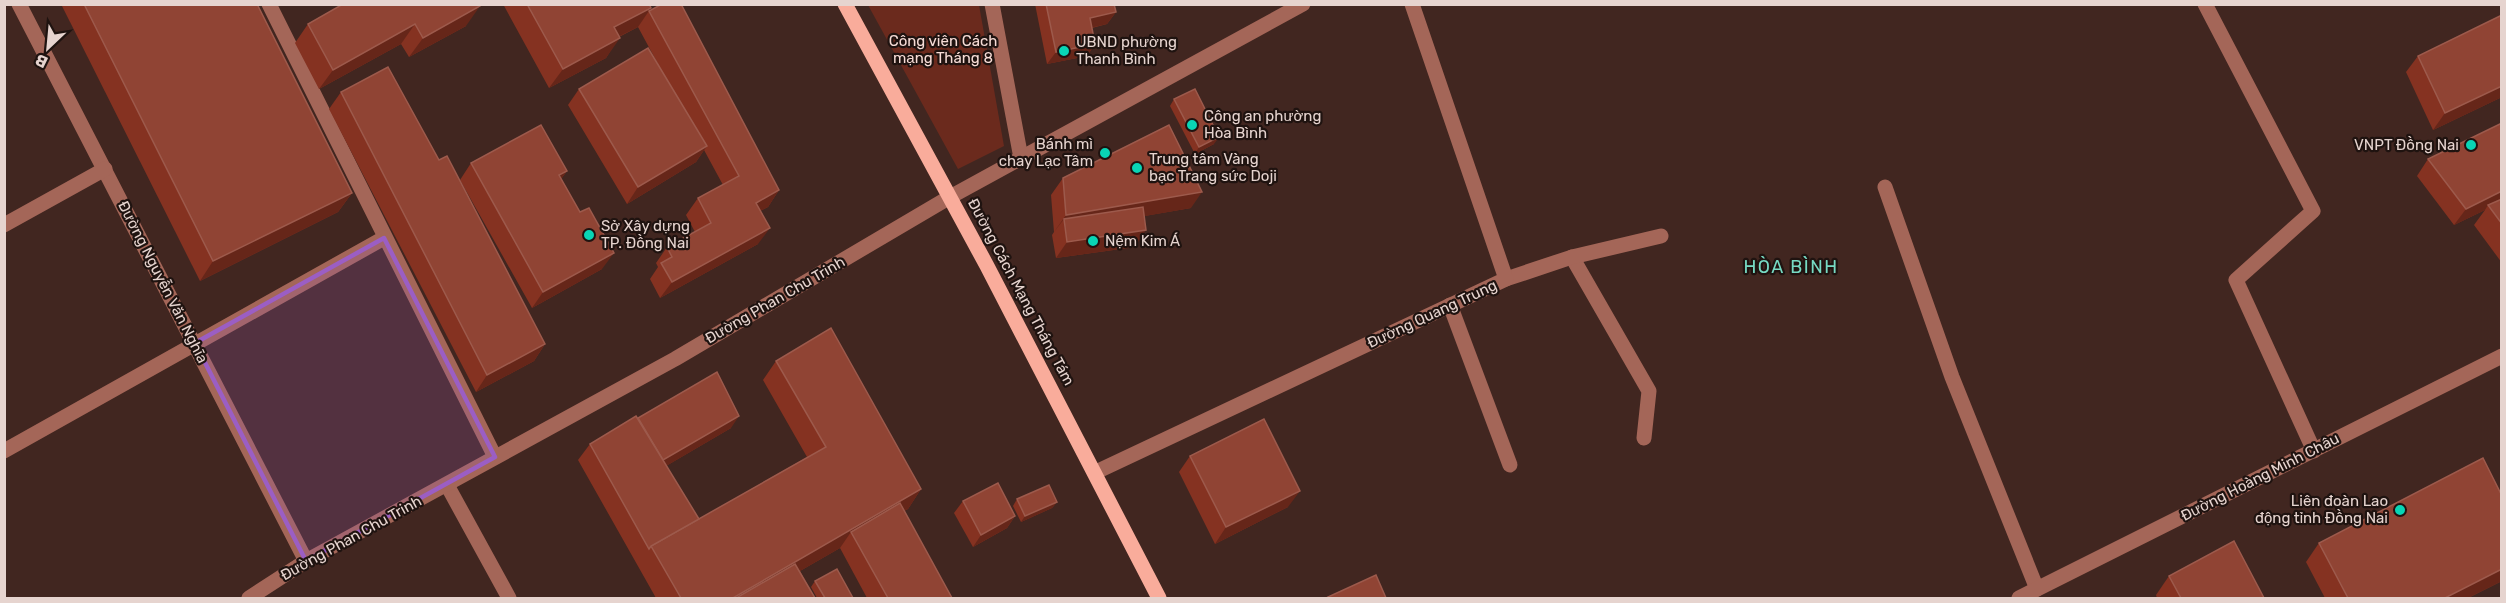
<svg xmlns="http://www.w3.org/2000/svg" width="2506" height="603" font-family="Rubik,sans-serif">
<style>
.green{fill:#6b2a1d}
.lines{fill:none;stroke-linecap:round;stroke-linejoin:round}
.minor{stroke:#a46658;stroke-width:15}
.major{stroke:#f9ac9b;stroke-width:15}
.wall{fill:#853221}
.shaded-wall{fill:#662619}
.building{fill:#904434;stroke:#9d5a4c;stroke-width:1.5}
.marked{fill:#9b5ec4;fill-opacity:0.2;stroke:#9b5ec4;stroke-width:4.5;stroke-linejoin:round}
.poi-dot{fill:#09d5b5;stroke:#1f1310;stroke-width:2}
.labels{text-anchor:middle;stroke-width:4.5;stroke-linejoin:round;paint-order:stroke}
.park-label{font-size:15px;fill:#f7dcd6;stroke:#1f1310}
.poi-label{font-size:15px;fill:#e6d4cf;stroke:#1f1310;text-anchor:start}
.street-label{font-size:15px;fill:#e6d4cf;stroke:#1f1310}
.quarter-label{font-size:18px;letter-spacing:1.5px;fill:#77dac3;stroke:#1f1310}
</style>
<rect width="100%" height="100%" fill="#412620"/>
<polygon class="green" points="868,5 979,5 1004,146 958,169"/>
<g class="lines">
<g class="minor">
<polyline points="19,4 306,561"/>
<polyline points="269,4 495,457"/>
<polyline points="992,4 1021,158"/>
<polyline points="2205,4 2313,211 2236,280 2314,451"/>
<polyline points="1885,187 1952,377 2037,589"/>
<polyline points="4,225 105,169"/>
<polyline points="1572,257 1649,391 1644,438"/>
<polyline points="1506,279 1572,257 1661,236"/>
<polyline points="1450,305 1510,465"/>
<polyline points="4,451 384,238"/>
<polyline points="1096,472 1506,279 1412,4"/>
<polyline points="447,485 509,598"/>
<polyline points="249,598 306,561 675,359 950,197 1303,4"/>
<polyline points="2019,598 2502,356"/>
</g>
<polyline class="major" points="845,4 987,266 1159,598"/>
</g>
<g class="wall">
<polygon points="61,4 257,4 352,193 338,212 200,281"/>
<polygon points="343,4 466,26 409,57 401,44 319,89 295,43 308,24"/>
<polygon points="503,4 649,4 649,11 779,190 768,207 760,211 758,244 660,298 650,279 658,267 656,263 667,247 695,232 686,215 698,198 723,185 704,150 696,162 627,204 568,105 579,89 658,64 638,27 619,37 606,58 549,88"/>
<polygon points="1035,4 1114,4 1116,12 1107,24 1092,28 1095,44 1087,56 1047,64"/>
<polygon points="2502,15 2502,97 2433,130 2406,72 2418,56"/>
<polygon points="341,92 439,160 545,344 534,361 476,392 329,109"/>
<polygon points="1174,99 1214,144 1195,154 1170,106"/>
<polygon points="2502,123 2502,263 2474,225 2485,210 2454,225 2417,176 2428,159"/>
<polygon points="471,163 567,171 561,179 580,212 602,269 532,308 460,180"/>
<polygon points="1063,178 1191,208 1144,216 1135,247 1056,258 1052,235 1054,232 1051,195"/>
<polygon points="776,361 921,489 908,509 904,511 952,598 867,598 840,548 800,571 815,598 656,598 578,460 590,444 638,418 731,428 666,466 699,519 807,457 763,380"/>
<polygon points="1190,456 1288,507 1215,544 1179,472"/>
<polygon points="2502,496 2502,581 2468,598 2325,598 2306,562 2319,543"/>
<polygon points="1017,499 1057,502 1052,508 1021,522 1013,506"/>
<polygon points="963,501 1015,516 1007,528 973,547 954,513"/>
<polygon points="2169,576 2264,598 2157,598 2156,595"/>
<polygon points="815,581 853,598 817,598 811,587"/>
</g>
<g class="shaded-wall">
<polygon points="480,6 466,26 409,57 423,38"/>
<polygon points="651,8 638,27 600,46 614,27"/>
<polygon points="1116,12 1107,24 1081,30 1090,18"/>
<polygon points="415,24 401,44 319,89 333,70"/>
<polygon points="620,38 606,58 549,88 563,69"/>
<polygon points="1095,44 1087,56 1047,64 1056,52"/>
<polygon points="2502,86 2502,97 2433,130 2445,113"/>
<polygon points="1219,137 1214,144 1195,154 1199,147"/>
<polygon points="707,146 696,162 627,204 638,187"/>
<polygon points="567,171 555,187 559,175"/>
<polygon points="779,190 768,207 744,219 756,203"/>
<polygon points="2502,191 2502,202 2488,205 2485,210 2454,225 2466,209"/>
<polygon points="1202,192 1191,208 1065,230 1064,219 1054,232 1066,215"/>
<polygon points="352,193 338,212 200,281 213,261"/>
<polygon points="770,228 758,244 660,298 672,282"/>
<polygon points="1146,230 1135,247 1056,258 1067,242"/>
<polygon points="614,253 602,269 532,308 543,292"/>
<polygon points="545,344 534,361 476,392 487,375"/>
<polygon points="739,416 731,428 649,476 658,463"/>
<polygon points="921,489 908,509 855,539 851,532 840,548 753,598 733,598"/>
<polygon points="1300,491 1288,507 1215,544 1226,527"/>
<polygon points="1057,502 1052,508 1021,522 1025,516"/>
<polygon points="1015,516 1007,528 973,547 981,535"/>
<polygon points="2502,569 2502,581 2468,598 2445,598"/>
</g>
<g class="building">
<polygon points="84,4 257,4 352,193 213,261"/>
<polygon points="343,4 479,4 480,6 423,38 415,24 333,70 308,24"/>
<polygon points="527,4 649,4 651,8 614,27 620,38 563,69"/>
<polygon points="662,4 681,4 779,190 756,203 770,228 672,282 661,263 672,257 667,247 711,223 698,198 739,176 649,11"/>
<polygon points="1046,4 1114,4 1116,12 1090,18 1095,44 1056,52"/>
<polygon points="2502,15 2502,86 2445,113 2418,56"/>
<polygon points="648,48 707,146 638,187 579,89"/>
<polygon points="388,67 439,160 447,156 545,344 487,375 341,92"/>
<polygon points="1195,89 1219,137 1199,147 1174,99"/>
<polygon points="2502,123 2502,191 2466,209 2428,159"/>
<polygon points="541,125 567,171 559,175 580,212 589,208 614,253 543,292 471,163"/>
<polygon points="1169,125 1202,192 1066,215 1063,178"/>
<polygon points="2502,199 2502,224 2488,205"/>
<polygon points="1143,207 1146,230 1067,242 1064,219"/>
<polygon points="831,328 921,489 733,598 681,598 651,546 826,447 776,361"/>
<polygon points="717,372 739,416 663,460 638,418"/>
<polygon points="636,416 699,519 651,546 649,549 590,444"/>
<polygon points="1264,419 1300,491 1226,527 1190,456"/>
<polygon points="2483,458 2502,496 2502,569 2445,598 2348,598 2319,543"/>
<polygon points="998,483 1015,516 981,535 963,501"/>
<polygon points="1049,485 1057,502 1025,516 1017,499"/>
<polygon points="900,503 952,598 888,598 851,532"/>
<polygon points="2234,541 2264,598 2181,598 2169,576"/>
<polygon points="795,564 815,598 736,598"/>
<polygon points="837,569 853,598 825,598 815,581"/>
<polygon points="1376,575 1386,598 1329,598 1328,597"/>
</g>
<path class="marked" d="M384,238L495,457L306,561L195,343Z"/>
<g class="poi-dot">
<circle cx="1064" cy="51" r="6"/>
<circle cx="1192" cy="125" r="6"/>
<circle cx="2471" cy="145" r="6"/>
<circle cx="1105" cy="153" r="6"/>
<circle cx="1137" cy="168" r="6"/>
<circle cx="589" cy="235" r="6"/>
<circle cx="1093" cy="241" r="6"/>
<circle cx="2400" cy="510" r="6"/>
</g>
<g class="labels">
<g class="park-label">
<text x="943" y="46">Công viên Cách<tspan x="943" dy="17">mạng Tháng 8</tspan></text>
</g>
<g class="poi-label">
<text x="1076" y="47">UBND phường<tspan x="1076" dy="17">Thanh Bình</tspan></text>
<text x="1204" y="121">Công an phường<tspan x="1204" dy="17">Hòa Bình</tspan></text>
<text x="1093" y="149" text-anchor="end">Bánh mì<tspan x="1093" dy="17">chay Lạc Tâm</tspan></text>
<text x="2459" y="150" text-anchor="end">VNPT Đồng Nai</text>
<text x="1149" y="164">Trung tâm Vàng<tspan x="1149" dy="17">bạc Trang sức Doji</tspan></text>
<text x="601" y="231">Sở Xây dựng<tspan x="601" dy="17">TP. Đồng Nai</tspan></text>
<text x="1105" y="246">Nệm Kim Á</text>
<text x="2388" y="506" text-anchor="end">Liên đoàn Lao<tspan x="2388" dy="17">động tỉnh Đồng Nai</tspan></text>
</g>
<g class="street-label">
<text transform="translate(163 282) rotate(63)" y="5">Đường Nguyễn Văn Nghĩa</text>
<text transform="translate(1021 292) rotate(62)" y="5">Đường Cách Mạng Tháng Tám</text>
<text transform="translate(775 300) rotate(-30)" y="5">Đường Phan Chu Trinh</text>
<text transform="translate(1432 314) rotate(-25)" y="5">Đường Quang Trung</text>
<text transform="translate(2260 477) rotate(-27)" y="5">Đường Hoàng Minh Châu</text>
<text transform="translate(351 538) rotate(-29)" y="5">Đường Phan Chu Trinh</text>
</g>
<g class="quarter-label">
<text x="1791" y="273">HÒA BÌNH</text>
</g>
</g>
<rect width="2506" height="603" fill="none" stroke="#e6d4cf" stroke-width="12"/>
<g transform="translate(48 48) rotate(206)" stroke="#1f1310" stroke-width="4.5" paint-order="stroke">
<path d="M0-4.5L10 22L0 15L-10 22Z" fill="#e6d4cf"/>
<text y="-9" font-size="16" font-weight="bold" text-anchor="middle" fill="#e6d4cf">B</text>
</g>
</svg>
